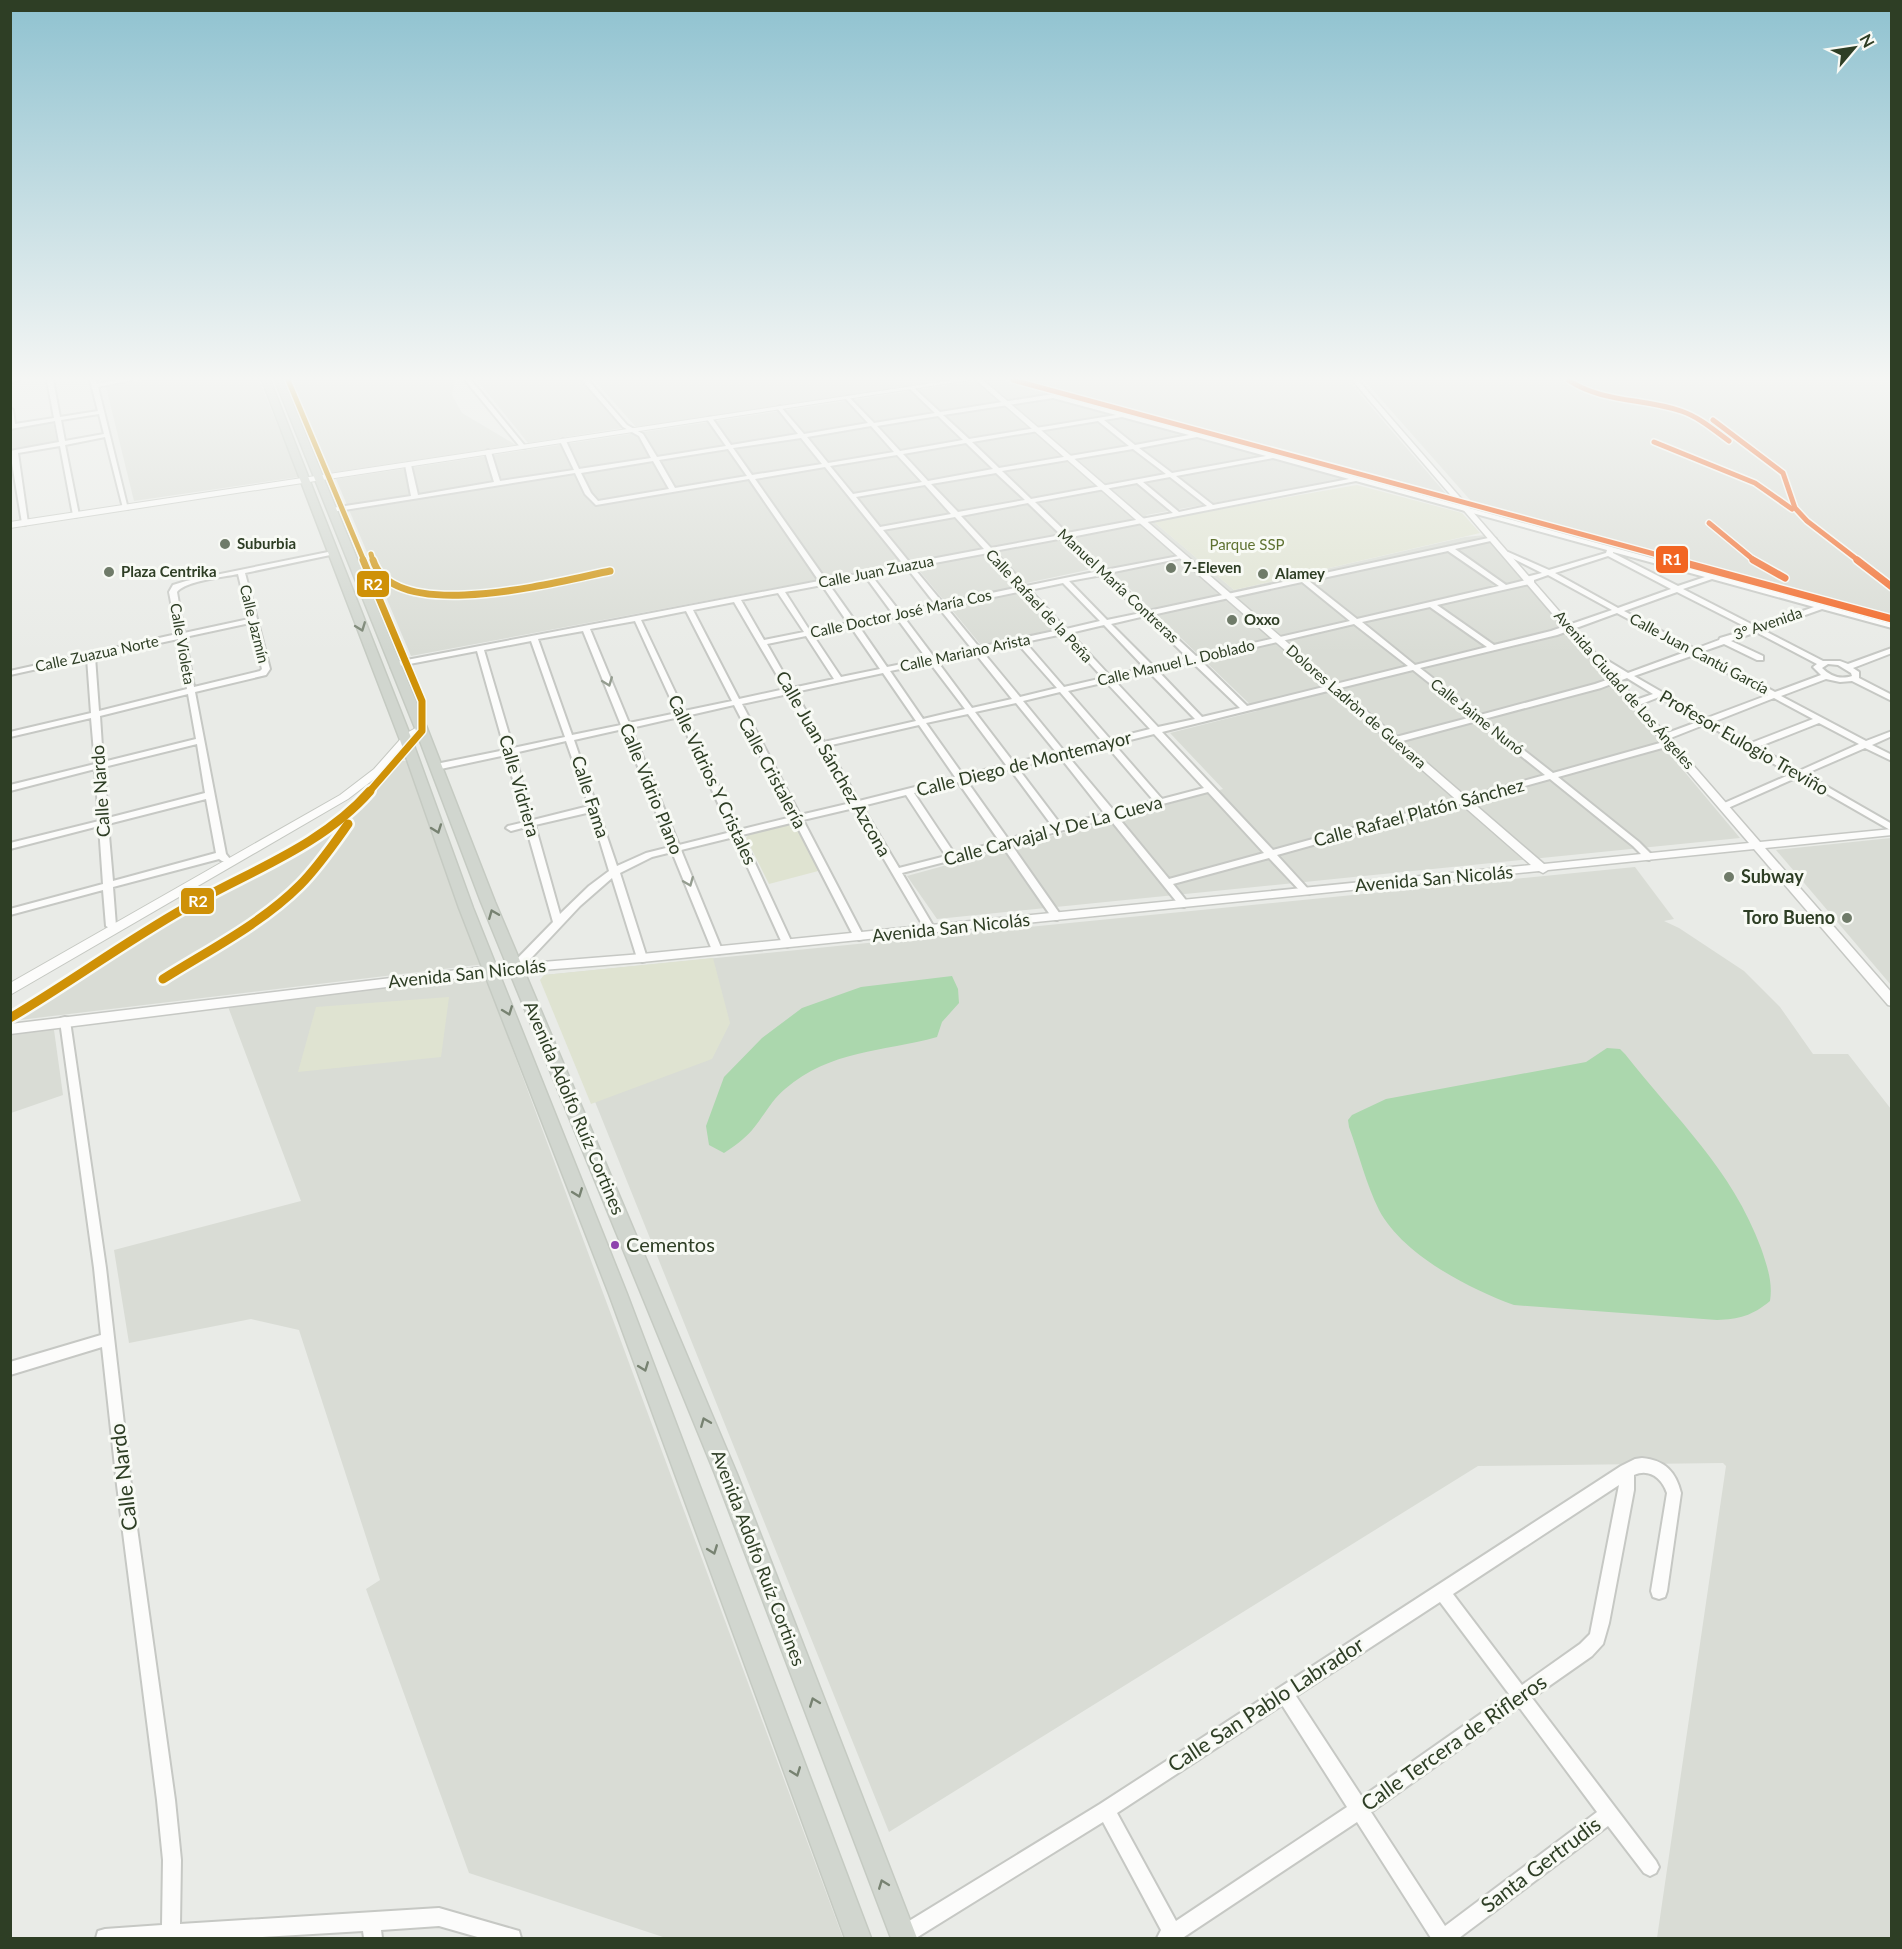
<svg xmlns="http://www.w3.org/2000/svg" width="1902" height="1949" font-family="Lato,sans-serif">
<style>
.built{fill:#d9dcd5}
.green{fill:#dfe3d1}
.water{fill:#abd7ad}
.lines{fill:none;stroke-linecap:round;stroke-linejoin:round}
.minor-casing{stroke:#c6c8c4;stroke-width:4}
.tertiary-casing{stroke:#c6c8c4;stroke-width:3}
.secondary-casing{stroke:#c5c8c2;stroke-width:2}
.primary-casing{stroke:#c5cac2;stroke-width:3}
.minor{fill:#fcfcfb;fill-rule:evenodd}
.tertiary{fill:#fcfcfb;fill-rule:evenodd}
.secondary{fill:#fcfcfb;fill-rule:evenodd}
.primary{fill:#d1d6cf;fill-rule:evenodd}
.rail-1-far1-casing{stroke:#f8faf5;stroke-width:8}
.rail-1-casing{stroke:#f8faf5;stroke-width:10}
.rail-2-far2-casing{stroke:#f8faf5;stroke-width:8}
.rail-2-far1-casing{stroke:#f8faf5;stroke-width:10}
.rail-2-casing{stroke:#f8faf5;stroke-width:14}
.rail-1-far1{stroke:#f26522;stroke-width:5}
.rail-1{stroke:#f26522;stroke-width:7}
.rail-2-far2{stroke:#cf9107;stroke-width:5}
.rail-2-far1{stroke:#cf9107;stroke-width:7}
.rail-2{stroke:#cf9107;stroke-width:9}
.oneway{stroke:#778271}
.oneway2{stroke:#959d90}
.poi-dot{fill:#6f7b69;stroke:#f8faf5;stroke-width:2}
.bus-dot{fill:#8e44ad;stroke:#f8faf5;stroke-width:2}
.labels{text-anchor:middle;stroke-width:6;stroke-linejoin:round;paint-order:stroke}
.far-poi-label{font-size:15px;font-weight:bold;fill:#2e3e25;stroke:#f8faf5;text-anchor:start}
.far-park-label{font-size:15px;fill:#5f7231;stroke:#f8faf5}
.far-street-label{font-size:15px;fill:#2e3e25;stroke:#f8faf5}
.street-label{font-size:18px;fill:#2e3e25;stroke:#f8faf5}
.poi-label{font-size:18px;font-weight:bold;fill:#2e3e25;stroke:#f8faf5;text-anchor:start}
.near-bus-label{font-size:20px;fill:#2e3e25;stroke:#f8faf5;text-anchor:start}
.near-street-label{font-size:21px;fill:#2e3e25;stroke:#f8faf5}
.line-badge{stroke:#f8faf5;stroke-width:2}
.badge-label{font-size:16px;text-anchor:middle;font-weight:bold;fill:#fff}
</style>
<rect width="100%" height="100%" fill="#e9ebe7"/>
<g class="built">
<polygon points="142,380 259,380 299,477 134,501 106,387"/>
<polygon points="292,380 455,380 452,395 462,413 516,445 329,473"/>
<polygon points="477,380 581,380 623,428 528,443"/>
<polygon points="594,380 952,380 636,427"/>
<polygon points="983,380 1003,380 1053,393 1347,479 1146,515 1234,590 1465,537 1486,535 1740,838 937,919 907,876 1223,789 1170,733 1257,711 1106,566 1017,585 1056,629 981,645 912,562 411,656 336,479"/>
<polygon points="1025,380 1348,380 1447,495"/>
<polygon points="1364,380 1891,380 1891,614 1471,501"/>
<polygon points="53,422 57,442 11,451 11,429"/>
<polygon points="396,761 407,761 485,964 11,1021 10,1011 303,839 352,805"/>
<polygon points="1891,838 1892,838 1891,985 1776,850"/>
<polygon points="1635,867 1674,919 1664,921 1679,928 1744,971 1780,1007 1813,1054 1848,1054 1891,1109 1891,1938 1657,1938 1726,1466 1723,1463 1478,1466 889,1832 544,975"/>
<polygon points="482,978 487,981 843,1938 666,1938 469,1873 366,1589 380,1580 299,1330 251,1319 129,1343 114,1250 301,1201 227,1004"/>
<polygon points="48,1028 54,1030 63,1095 11,1113 11,1034"/>
</g>
<g class="green">
<polygon points="1357,485 1462,513 1480,533 1234,590 1153,521"/>
<polygon points="791,823 797,825 822,870 769,884 746,838 749,834"/>
<polygon points="713,958 730,1023 712,1059 591,1104 540,980 544,975"/>
<polygon points="449,997 441,1057 298,1072 316,1007"/>
</g>
<g class="water">
<path d="M952,976L958,989L959,1003L942,1022L937,1037C883,1052 830,1050 785,1089C768,1103 760,1125 743,1139C738,1144 731,1148 724,1153L709,1145L706,1126L724,1077L762,1038L802,1008L861,987Z"/>
<path d="M1607,1048L1620,1049L1625,1054C1676,1119 1732,1169 1761,1248C1767,1266 1773,1282 1770,1301C1752,1316 1739,1319 1717,1320L1514,1305C1469,1289 1402,1254 1379,1210C1366,1184 1359,1154 1349,1127L1348,1120L1352,1115L1386,1099L1586,1062Z"/>
</g>
<g class="lines">
<g class="minor-casing">
<g id="minor">
<polygon points="10,380 19,380 10,383"/>
<path d="M47,380H53L60,417L98,411L90,380H96L97,384L119,380H131L98,387L128,509L123,508L105,437L65,445L79,515L76,517L73,515L60,446L18,453L28,523L25,525L22,523L10,451L59,442L55,421L10,429V408L13,410L15,424L54,418ZM99,414L104,434L65,441L61,420Z"/>
<polygon points="465,380 471,380 525,446 525,448 521,448"/>
<path d="M582,380H588L627,425L643,434L657,457L726,446L707,419L710,417L712,418L731,445L798,434L777,408L780,406L804,434L868,423L846,399V397L848,396L874,423L935,413L910,389V387L912,386L940,412L1053,394L1892,624V628L1822,609L1763,630L1823,661H1840L1848,664L1892,648V653L1853,668L1859,672V678L1892,695V701L1852,681L1840,682L1826,679L1781,696L1866,741L1892,731V736L1872,745L1892,755V761L1865,748L1805,774L1892,824V831L1798,777L1728,808H1722L1720,806L1722,804L1791,774L1706,724L1668,739H1662V735L1700,721L1659,697L1639,705H1633V701L1653,694L1627,678L1601,688L1484,719L1553,773L1667,741H1673V745L1558,777L1639,842L1654,857L1649,860L1646,859L1633,846L1550,779L1277,855L1309,890L1311,892L1309,894H1303L1269,858L1173,884L1189,904L1184,907L1180,906L1109,818L1011,844L1062,917L1057,920L1053,919L1003,847L902,873L935,929L930,932L925,929L854,808L803,820L864,937L863,939L859,940L854,937L795,822L742,835L792,943L791,945L787,947L782,943L734,837L681,850L722,950L721,953L717,954L712,950L672,852L652,857L620,873L647,958L646,961L642,962L637,958L612,878L580,906L519,971H511L510,968L511,965L553,922L526,827L511,831L506,828L508,826L525,822L506,755L436,770L432,767L436,764L505,750L477,651L394,667H391V663L819,581L749,479L596,505L585,494L575,473L332,512L329,510L332,508L411,496L405,465L408,463L411,465L418,495L494,482L485,452L488,450L491,452L500,481L574,470L560,441L563,439L566,441L579,469L651,458L639,436L623,427ZM1053,398L1116,415L969,439L943,415ZM938,416L963,440L900,451L877,426ZM1122,417L1189,435L1135,445L1104,420ZM1098,421L1129,446L999,468L972,442ZM871,426L894,452L828,463L807,437ZM1197,437L1266,456L1172,473L1139,448ZM801,438L822,464L752,475L733,448ZM966,443L993,469L928,481L903,454ZM728,449L747,476L675,488L659,460ZM1133,449L1166,474L1031,499L1002,471ZM897,455L922,482L853,494L830,466ZM1273,458L1349,479L1213,505L1176,476ZM653,461L669,489L598,501L591,493L581,473ZM825,467L904,565L826,580L755,479ZM996,473L1025,500L958,512L931,484ZM1170,477L1207,506L1179,512L1143,482ZM1356,481L1607,550L1606,553L1549,570L1508,552H1504V554L1542,573L1526,577V580L1506,585L1455,549L1495,540L1496,539L1493,537L1148,611L1109,573L1182,558L1185,556L1184,555L1105,570L1071,537ZM1137,483L1173,513L1067,533L1035,502ZM925,485L951,514L880,527L856,497ZM1028,503L1061,535L991,548L961,516ZM955,517L984,549L910,563L883,530ZM1064,538L1099,571L1026,586L994,551ZM1448,551L1499,586L1357,619L1309,581ZM1613,552L1705,577L1678,586L1613,553ZM988,553L1020,587L943,603L913,567ZM1608,556L1671,589L1618,608L1555,573ZM907,568L936,605L900,612L871,575ZM1102,575L1141,613L1107,620L1069,581ZM1548,575L1612,610L1551,631L1494,645L1437,605L1534,583V580ZM865,576L893,614L855,621L828,583ZM1712,579L1814,607L1757,627L1683,589ZM1302,582L1350,621L1196,656L1152,615ZM1063,583L1100,621L1066,629L1030,590ZM822,585L848,623L810,631L785,592ZM1023,591L1059,630L979,647L946,607ZM1677,592L1750,629L1720,638L1719,640L1695,649L1624,611ZM778,593L804,632L764,640L741,600ZM734,602L785,689L739,699L693,610ZM1430,607L1487,647L1415,665L1362,622ZM939,608L972,649L934,657L903,616ZM686,611L732,701L684,711L641,620ZM1617,613L1688,651L1628,673L1600,656H1594V660L1621,675L1595,684L1480,715L1420,668L1557,635ZM1145,616L1188,658L1153,666L1111,624ZM896,617L927,659L887,667L858,625ZM635,621L677,713L629,723L590,629ZM1354,624L1408,666L1247,706L1200,660ZM1104,625L1145,668L1110,676L1070,633ZM851,627L880,669L841,677L813,635ZM583,631L621,725L572,735L538,639ZM1756,632L1817,664L1813,667L1821,675L1775,692L1701,652L1724,644L1757,660H1763V656L1731,641ZM1063,634L1103,678L1064,687L1025,642ZM806,636L834,679L792,688L767,644ZM531,641L565,737L513,748L484,650ZM1018,644L1057,688L1020,697L982,651ZM975,653L1012,699L972,708L937,661ZM1694,655L1768,695L1707,718L1634,676ZM1192,662L1240,708L1202,717L1157,670ZM930,663L965,709L923,719L890,671ZM1828,664L1838,665L1851,673L1852,676C1840,680 1830,676 1822,668ZM1413,670L1472,717L1392,738V742L1395,743L1477,721L1545,775L1273,850L1162,732ZM1149,672L1195,719L1158,727L1114,680ZM883,673L916,721L824,742L795,692ZM1106,682L1150,729L1110,739L1068,691ZM1060,692L1102,741L1064,751L1023,701ZM788,694L851,803L800,815L742,704ZM1774,698L1813,719L1751,743L1713,722ZM1016,703L1056,752L1014,763L975,712ZM734,705L792,817L739,830L686,716ZM968,714L1006,765L963,775L926,723ZM679,717L731,832L679,845L631,728ZM1819,723L1859,744L1799,771L1758,747ZM919,725L955,777L859,801L827,746ZM623,729L670,847L646,853L617,866L574,740ZM1154,734L1204,788L1162,799L1114,744ZM566,741L589,806L533,820L514,753ZM1106,745L1154,801L1114,811L1067,755ZM1060,757L1105,814L1061,825L1017,767ZM1010,769L1053,827L1008,839L966,780ZM958,782L1000,842L954,853L914,793ZM1208,792L1264,853L1169,879L1117,816ZM906,795L946,856L899,868L862,806ZM591,812L609,871L589,886L560,914L535,825Z"/>
<path d="M333,551L335,552V554L245,573L270,669L266,675L195,692L226,854L230,859L228,861H222L219,859L113,887L116,926L111,929L106,926L103,890L10,915V909L103,884L99,826L10,849V843L99,821L95,769L10,791V785L95,764L91,718L10,737V732L91,713L87,658L10,675V671L177,634L169,592L173,585L186,581ZM238,574L249,619L184,633L177,592C185,581 224,577 238,574ZM250,623L262,669L260,671L194,687L185,637ZM178,639L187,689L99,711L95,657ZM188,694L196,739L103,762L100,716ZM197,744L205,793L108,818L104,767ZM206,799L216,853L113,881L108,824Z"/>
<polygon points="65,1017 69,1018 70,1021 106,1268 131,1485 175,1800 181,1860 180,1924 439,1908 512,1929 519,1931 521,1938 481,1938 439,1926 381,1930 382,1938 364,1938 363,1931 245,1938 96,1938 98,1931 105,1929 162,1925 163,1860 157,1800 117,1485 102,1347 10,1375 10,1362 101,1335 94,1268 60,1021 61,1018"/>
<path d="M1642,1458C1665,1460 1676,1472 1681,1493L1667,1591L1665,1597L1659,1599L1653,1597L1651,1591L1667,1493C1662,1478 1649,1468 1634,1475V1490L1609,1623L1603,1644L1592,1656L1532,1698L1656,1861L1659,1867L1656,1873L1650,1876L1644,1873L1608,1826L1459,1938H1431L1357,1822L1184,1937V1938H1157L1161,1930L1103,1822L916,1938H895L894,1936L896,1929L1100,1804L1621,1466L1635,1459ZM1619,1485L1590,1634L1580,1644L1522,1685L1453,1594ZM1440,1602L1509,1694L1362,1797L1296,1696ZM1282,1705L1347,1807L1176,1921L1117,1813ZM1519,1707L1597,1812L1445,1926L1371,1812Z"/>
</g>
</g>
<g class="tertiary-casing">
<polygon id="tertiary" points="976,380 983,380 1544,864 1749,843 1352,380 1358,380 1760,842 1892,829 1892,835 1765,848 1892,993 1892,1006 1888,1005 1754,849 1548,870 1543,873 1539,871 642,962 491,974 10,1034 10,1024 491,966 642,954 1531,865"/>
</g>
<g class="secondary-casing">
<g id="secondary">
<polygon points="953,380 970,380 10,528 10,522"/>
<polygon points="421,725 426,728 413,738 382,773 348,799 10,995 10,983 340,795 374,769 405,734"/>
</g>
</g>
<g class="primary-casing">
<g id="primary">
<polygon points="262,380 270,380 412,740 473,908 627,1294 871,1938 845,1938 609,1294 459,908 400,740"/>
<polygon points="275,380 283,380 427,728 495,902 737,1474 917,1938 891,1938 715,1474 481,902 415,728"/>
</g>
</g>
<use href="#minor" class="minor"/>
<use href="#tertiary" class="tertiary"/>
<use href="#secondary" class="secondary"/>
<use href="#primary" class="primary"/>
<g class="rail-1-far1-casing">
<g id="rail-1-far1">
<polyline points="1013,380 1680,561"/>
<path d="M1568,380C1603,403 1643,398 1681,411C1699,417 1714,430 1729,441"/>
<polyline points="1713,420 1783,473 1795,508 1807,521 1859,561"/>
<polyline points="1654,442 1755,483 1792,509"/>
<polyline points="1709,523 1755,561"/>
</g>
</g>
<g class="rail-1-casing">
<g id="rail-1">
<polyline points="1674,560 1892,619"/>
<polyline points="1753,560 1785,578"/>
<polyline points="1857,560 1892,587"/>
</g>
</g>
<g class="rail-2-far2-casing">
<g id="rail-2-far2">
<polyline points="288,380 364,561"/>
<polyline points="371,554 373,561"/>
</g>
</g>
<g class="rail-2-far1-casing">
<g id="rail-2-far1">
<polyline points="363,560 422,701 422,731 369,792"/>
<path d="M373,560C394,626 560,581 610,571"/>
</g>
</g>
<g class="rail-2-casing">
<g id="rail-2">
<path d="M163,979C209,950 261,924 300,885C318,867 333,845 348,824"/>
<path d="M10,1018C69,983 125,942 185,908C247,872 322,846 370,791"/>
</g>
</g>
<use href="#rail-1-far1" class="rail-1-far1"/>
<use href="#rail-1" class="rail-1"/>
<use href="#rail-2-far2" class="rail-2-far2"/>
<use href="#rail-2-far1" class="rail-2-far1"/>
<use href="#rail-2" class="rail-2"/>
</g>
<defs><path id="oneway-chevron" d="M-2-3.5L2.5 0L-2 3.5" fill="none" stroke-width="1.6" stroke-linecap="round" stroke-linejoin="round" transform="scale(1.5)"/></defs>
<g class="oneway">
<use href="#oneway-chevron" transform="translate(361 627) rotate(69)"/>
<use href="#oneway-chevron" transform="translate(437 829) rotate(70)"/>
<use href="#oneway-chevron" transform="translate(493 914) rotate(-112)"/>
<use href="#oneway-chevron" transform="translate(508 1011) rotate(69)"/>
<use href="#oneway-chevron" transform="translate(578 1193) rotate(69)"/>
<use href="#oneway-chevron" transform="translate(644 1367) rotate(69)"/>
<use href="#oneway-chevron" transform="translate(705 1422) rotate(-112)"/>
<use href="#oneway-chevron" transform="translate(713 1550) rotate(69)"/>
<use href="#oneway-chevron" transform="translate(814 1702) rotate(-111)"/>
<use href="#oneway-chevron" transform="translate(796 1772) rotate(69)"/>
<use href="#oneway-chevron" transform="translate(883 1884) rotate(-111)"/>
</g>
<g class="oneway2">
<use href="#oneway-chevron" transform="translate(608 682) rotate(69)"/>
<use href="#oneway-chevron" transform="translate(689 882) rotate(68)"/>
</g>
<linearGradient id="sky" x2="0" y2="1"><stop stop-color="#8fc2d0"/><stop offset="0.58" stop-color="#f5f6f4"/><stop offset="1" stop-color="#f5f6f4" stop-opacity="0"/></linearGradient>
<rect width="1902" height="653" fill="url(#sky)"/>
<g class="poi-dot">
<circle cx="225" cy="544" r="6"/>
<circle cx="1171" cy="568" r="6"/>
<circle cx="109" cy="572" r="6"/>
<circle cx="1263" cy="574" r="6"/>
<circle cx="1232" cy="620" r="6"/>
<circle cx="1729" cy="877" r="6"/>
<circle cx="1847" cy="918" r="6"/>
</g>
<circle class="bus-dot" cx="615" cy="1245" r="5"/>
<g class="labels">
<g class="far-poi-label">
<text x="237" y="549">Suburbia</text>
<text x="1183" y="573">7-Eleven</text>
<text x="121" y="577">Plaza Centrika</text>
<text x="1275" y="579">Alamey</text>
<text x="1244" y="625">Oxxo</text>
</g>
<g class="far-park-label">
<text x="1247" y="550">Parque SSP</text>
</g>
<g class="far-street-label">
<text transform="translate(876 572) rotate(-11)" y="5">Calle Juan Zuazua</text>
<text transform="translate(1118 586) rotate(43)" y="5">Manuel María Contreras</text>
<text transform="translate(1039 606) rotate(47)" y="5">Calle Rafael de la Peña</text>
<text transform="translate(901 614) rotate(-12)" y="5">Calle Doctor José María Cos</text>
<text transform="translate(254 624) rotate(76)" y="5">Calle Jazmín</text>
<text transform="translate(1768 624) rotate(-19)" y="5">3° Avenida</text>
<text transform="translate(182 644) rotate(80)" y="5">Calle Violeta</text>
<text transform="translate(965 653) rotate(-12)" y="5">Calle Mariano Arista</text>
<text transform="translate(97 654) rotate(-12)" y="5">Calle Zuazua Norte</text>
<text transform="translate(1699 654) rotate(28)" y="5">Calle Juan Cantú García</text>
<text transform="translate(1176 663) rotate(-13)" y="5">Calle Manuel L. Doblado</text>
<text transform="translate(1624 690) rotate(49)" y="5">Avenida Ciudad de Los Ángeles</text>
<text transform="translate(1356 707) rotate(41)" y="5">Dolores Ladròn de Guevara</text>
<text transform="translate(1477 717) rotate(38)" y="5">Calle Jaime Nunó</text>
</g>
<g class="street-label">
<text transform="translate(1744 743) rotate(30)" y="6">Profesor Eulogio Treviño</text>
<text transform="translate(833 764) rotate(60)" y="6">Calle Juan Sánchez Azcona</text>
<text transform="translate(1024 764) rotate(-14)" y="6">Calle Diego de Montemayor</text>
<text transform="translate(772 773) rotate(62)" y="6">Calle Cristalería</text>
<text transform="translate(712 780) rotate(65)" y="6">Calle Vidrios Y Cristales</text>
<text transform="translate(519 786) rotate(74)" y="6">Calle Vidriera</text>
<text transform="translate(651 789) rotate(68)" y="6">Calle Vidrio Plano</text>
<text transform="translate(101 791) rotate(-94)" y="6">Calle Nardo</text>
<text transform="translate(590 797) rotate(72)" y="6">Calle Fama</text>
<text transform="translate(1419 813) rotate(-15)" y="6">Calle Rafael Platón Sánchez</text>
<text transform="translate(1053 831) rotate(-15)" y="6">Calle Carvajal Y De La Cueva</text>
<text transform="translate(1434 879) rotate(-5)" y="6">Avenida San Nicolás</text>
<text transform="translate(951 928) rotate(-6)" y="6">Avenida San Nicolás</text>
<text transform="translate(467 974) rotate(-6)" y="6">Avenida San Nicolás</text>
<text transform="translate(574 1108) rotate(67)" y="6">Avenida Adolfo Ruíz Cortines</text>
<text transform="translate(758 1558) rotate(69)" y="6">Avenida Adolfo Ruíz Cortines</text>
</g>
<g class="poi-label">
<text x="1741" y="883">Subway</text>
<text x="1835" y="924" text-anchor="end">Toro Bueno</text>
</g>
<g class="near-bus-label">
<text x="626" y="1252">Cementos</text>
</g>
<g class="near-street-label">
<text transform="translate(124 1477) rotate(-97)" y="7">Calle Nardo</text>
<text transform="translate(1266 1705) rotate(-33)" y="7">Calle San Pablo Labrador</text>
<text transform="translate(1454 1743) rotate(-35)" y="7">Calle Tercera de Rifleros</text>
<text transform="translate(1541 1865) rotate(-37)" y="7">Santa Gertrudis</text>
</g>
</g>
<g class="line-badge">
<rect x="1655" y="545" width="34" height="29" rx="6" fill="#f26522"/>
<rect x="356" y="570" width="34" height="28" rx="6" fill="#cf9107"/>
<rect x="180" y="887" width="35" height="28" rx="6" fill="#cf9107"/>
</g>
<g class="badge-label">
<text x="1672" y="565">R1</text>
<text x="373" y="590">R2</text>
<text x="198" y="907">R2</text>
</g>
<rect width="1902" height="1949" fill="none" stroke="#2e3e25" stroke-width="24"/>
<g transform="translate(1854 48) rotate(61)" stroke="#f8faf5" stroke-width="4.5" paint-order="stroke">
<path d="M0-4.5L10 22L0 15L-10 22Z" fill="#2e3e25"/>
<text y="-9" font-size="16" font-weight="bold" text-anchor="middle" fill="#2e3e25">N</text>
</g>
</svg>
